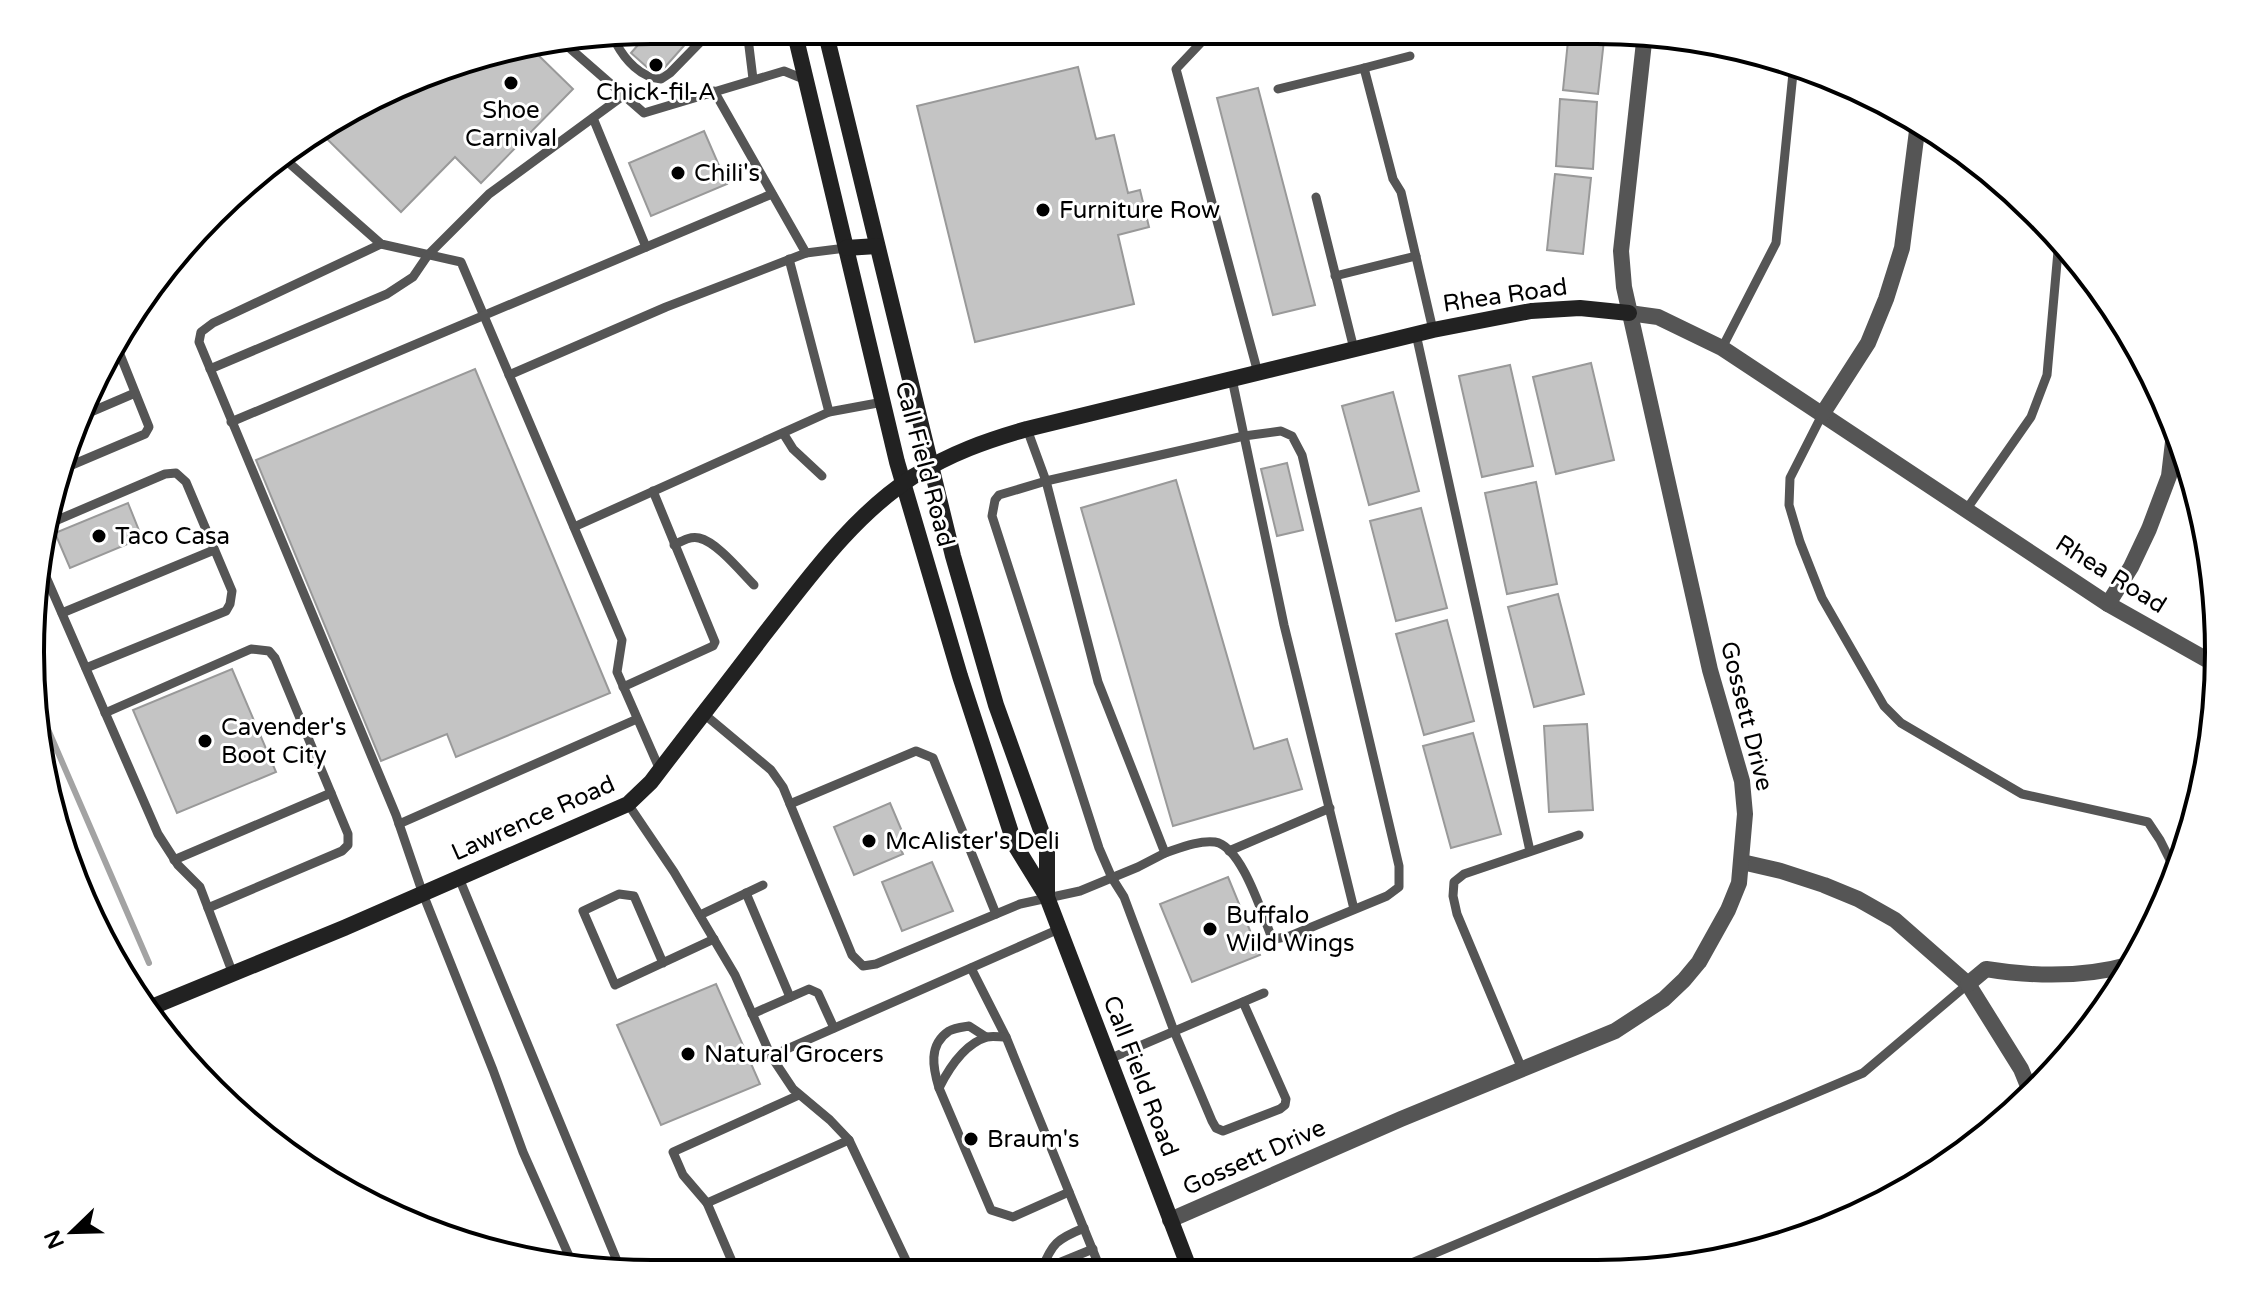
<svg xmlns="http://www.w3.org/2000/svg" width="2249" height="1304" font-family="'Varela Round',sans-serif">
<style>
.lines{fill:none;stroke-linecap:round;stroke-linejoin:round}
.stream{stroke:#a3a3a3;stroke-width:6}
.building{fill:#c4c4c4;stroke:#999;stroke-width:2}
.lane{stroke:#555;stroke-width:9}
.street{stroke:#555;stroke-width:16}
.secondary{stroke:#222;stroke-width:16}
.poi-dot{fill:#000;stroke:#fff;stroke-width:3}
.labels{text-anchor:middle;stroke-width:6;stroke-linejoin:round;paint-order:stroke}
.poi-label{font-size:24px;fill:#000;stroke:#fff;text-anchor:start}
.street-label{font-size:24px;fill:#000;stroke:#fff}
.rim{fill:none;stroke:#000;stroke-width:4}
</style>
<rect width="100%" height="100%" fill="#fff"/>
<g class="lines">
<g class="stream">
<polyline points="31,690 149,963"/>
<polyline points="177,1048 178,1034"/>
</g>
</g>
<g class="building">
<polygon points="651,30 698,30 657,76 631,53"/>
<polygon points="1569,31 1605,31 1598,94 1563,90"/>
<polygon points="533,50 573,89 481,183 455,157 401,212 321,133 453,63"/>
<polygon points="1078,67 1096,139 1114,135 1128,193 1140,190 1149,227 1118,235 1134,304 975,342 917,106"/>
<polygon points="1258,88 1315,305 1273,315 1217,98"/>
<polygon points="1560,99 1597,102 1593,169 1556,166"/>
<polygon points="704,131 727,184 651,216 629,163"/>
<polygon points="1555,174 1591,178 1583,254 1547,250"/>
<polygon points="1591,363 1614,460 1556,474 1533,377"/>
<polygon points="1510,365 1533,466 1482,477 1459,376"/>
<polygon points="475,369 610,693 456,757 447,734 381,761 256,460"/>
<polygon points="1393,392 1419,491 1369,505 1342,406"/>
<polygon points="1287,463 1303,530 1277,536 1261,469"/>
<polygon points="1176,480 1254,749 1287,739 1302,789 1173,826 1081,508"/>
<polygon points="1536,482 1557,584 1507,594 1485,493"/>
<polygon points="128,503 142,538 70,568 55,533"/>
<polygon points="1421,508 1447,608 1396,621 1370,521"/>
<polygon points="1558,594 1584,694 1534,707 1508,607"/>
<polygon points="1447,620 1474,721 1424,735 1396,634"/>
<polygon points="232,669 276,772 177,813 133,710"/>
<polygon points="1587,724 1593,810 1549,812 1544,726"/>
<polygon points="1473,733 1501,834 1451,848 1423,746"/>
<polygon points="890,803 904,836 896,839 903,854 854,875 834,827"/>
<polygon points="932,862 953,911 902,931 882,882"/>
<polygon points="1228,877 1260,955 1192,982 1160,904"/>
<polygon points="716,984 760,1084 661,1125 617,1025"/>
</g>
<g class="lines">
<g class="lane">
<polyline points="747,30 753,79"/>
<polyline points="1212,31 1176,69 1258,373"/>
<path d="M618,36L616,43C625,60 641,78 661,79L670,73L712,30"/>
<polyline points="565,44 644,113 784,71 806,80"/>
<polyline points="1364,68 1410,56"/>
<polyline points="1278,89 1364,68 1393,179 1401,192 1433,330"/>
<polyline points="714,91 806,253"/>
<polyline points="593,118 646,247"/>
<polyline points="280,155 381,244 461,262 622,640 617,672 660,770"/>
<polyline points="1316,197 1354,349"/>
<polyline points="381,244 213,323 201,332 199,342 396,815 423,894 493,1070 523,1152 573,1265"/>
<polyline points="789,259 829,412"/>
<polyline points="1335,276 1416,256"/>
<polyline points="1416,334 1530,851"/>
<polyline points="1722,348 1776,243 1794,63"/>
<polyline points="210,369 387,294 413,277 428,255 489,194 624,95"/>
<polyline points="509,375 666,307 806,253 846,248"/>
<polyline points="1232,379 1284,625 1354,909"/>
<polyline points="1823,413 1790,478 1789,505 1800,542 1822,598 1884,706 1901,723 2022,794 2148,822 2160,840 2177,874"/>
<polyline points="86,414 135,393"/>
<polyline points="231,422 772,194"/>
<polyline points="783,433 793,449 822,476"/>
<polyline points="60,470 145,434 149,427 117,347"/>
<polyline points="1966,510 2031,417 2047,375 2059,240"/>
<polyline points="48,524 165,474 176,473 186,482 232,591 230,604 226,611 86,668"/>
<polyline points="574,527 829,412 883,402"/>
<path d="M674,545C682,541 690,536 699,538C717,542 741,572 754,585"/>
<polyline points="43,570 158,834 178,865 200,887 233,974"/>
<polyline points="62,613 214,550"/>
<polyline points="623,687 713,646 715,642 653,491"/>
<polyline points="105,713 251,649 269,651 275,658 348,834 348,845 342,851 208,908"/>
<polyline points="704,714 771,770 783,787 852,955 863,966 876,964 1020,904 1080,891 1138,867 1165,853 1098,682 1046,481 1027,429"/>
<polyline points="628,804 674,872 735,975 771,1056 1059,929"/>
<polyline points="790,804 916,751 933,758 996,914"/>
<polyline points="399,824 637,719"/>
<polyline points="1229,851 1330,808"/>
<path d="M1165,853C1180,848 1199,840 1215,842C1241,846 1261,911 1270,933L1275,939L1290,936L1387,896L1399,887V866L1302,455L1292,436L1281,431L1244,436L1046,481L999,495L995,500L992,516L1099,848L1112,878L1124,897L1174,1031L1212,1121L1216,1128L1223,1131L1280,1109L1285,1105L1286,1099L1243,1002"/>
<polyline points="174,860 331,793"/>
<polyline points="459,878 622,1273"/>
<polyline points="746,893 790,997"/>
<polyline points="700,915 763,885"/>
<polyline points="663,963 634,896 619,894 583,911 615,985 714,939"/>
<polyline points="971,968 1006,1037 1102,1273"/>
<polyline points="752,1014 809,989 818,993 834,1028"/>
<path d="M1006,1037C1000,1037 992,1036 987,1037C964,1044 949,1068 939,1088L991,1210L1013,1217L1069,1192"/>
<polyline points="771,1056 793,1089 830,1120 849,1140 912,1273"/>
<polyline points="1109,1059 1264,993"/>
<polyline points="1522,1069 1457,914 1453,896 1454,882 1464,874 1579,835"/>
<path d="M939,1088C933,1068 928,1045 949,1031C954,1028 963,1027 969,1026L986,1037"/>
<polyline points="707,1203 683,1175 673,1152 799,1095"/>
<polyline points="1039,1271 1093,1249"/>
<path d="M1041,1271C1052,1243 1057,1239 1084,1228"/>
<polyline points="737,1273 707,1203 849,1140"/>
<polyline points="1388,1273 1863,1073 1968,984"/>
</g>
<g class="street">
<polyline points="1629,313 1658,317 1722,348 2108,604 2218,666"/>
<polyline points="1823,413 1868,343 1886,299 1902,248 1918,123"/>
<polyline points="2108,604 2131,567 2149,529 2169,476 2175,425"/>
<polyline points="1742,862 1781,871 1824,885 1858,899 1895,920 1968,984 2021,1069 2032,1096"/>
<path d="M1968,984L1986,969C2035,977 2083,978 2132,964"/>
<polyline points="1170,1220 1401,1119 1615,1031 1664,999 1684,980 1699,962 1728,910 1739,883 1745,814 1742,781 1710,670 1624,287 1621,251 1645,33"/>
</g>
<g class="secondary">
<polyline points="794,30 897,462 960,676 1015,845 1047,897 1191,1273"/>
<polyline points="825,30 953,556 996,705 1047,847 1047,896"/>
<polyline points="846,248 877,246"/>
<path d="M147,1009L344,928L628,804L651,782C688,733 726,685 763,636C808,579 852,516 914,476C952,453 985,441 1027,429L1433,330L1531,311L1580,308L1629,313"/>
</g>
</g>
<g class="poi-dot">
<circle cx="656" cy="65" r="8"/>
<circle cx="511" cy="83" r="8"/>
<circle cx="678" cy="173" r="8"/>
<circle cx="1043" cy="210" r="8"/>
<circle cx="99" cy="536" r="8"/>
<circle cx="205" cy="741" r="8"/>
<circle cx="869" cy="841" r="8"/>
<circle cx="1210" cy="929" r="8"/>
<circle cx="688" cy="1054" r="8"/>
<circle cx="971" cy="1139" r="8"/>
</g>
<g class="labels">
<g class="poi-label">
<text x="656" y="100" text-anchor="middle">Chick-fil-A</text>
<text x="511" y="118" text-anchor="middle">Shoe<tspan x="511" dy="28">Carnival</tspan></text>
<text x="694" y="181">Chili's</text>
<text x="1059" y="218">Furniture Row</text>
<text x="115" y="544">Taco Casa</text>
<text x="221" y="735">Cavender's<tspan x="221" dy="28">Boot City</tspan></text>
<text x="885" y="849">McAlister's Deli</text>
<text x="1226" y="923">Buffalo<tspan x="1226" dy="28">Wild Wings</tspan></text>
<text x="704" y="1062">Natural Grocers</text>
<text x="987" y="1147">Braum's</text>
</g>
<g class="street-label">
<text transform="translate(1505 295) rotate(-8)" y="8">Rhea Road</text>
<text transform="translate(925 464) rotate(75)" y="8">Call Field Road</text>
<text transform="translate(2111 574) rotate(32)" y="8">Rhea Road</text>
<text transform="translate(1747 716) rotate(76)" y="8">Gossett Drive</text>
<text transform="translate(533 818) rotate(-24)" y="8">Lawrence Road</text>
<text transform="translate(1141 1076) rotate(69)" y="8">Call Field Road</text>
<text transform="translate(1254 1157) rotate(-24)" y="8">Gossett Drive</text>
</g>
</g>
<path d="M0 0H2249V1304H0ZM652 44H1597A608 608 0 0 1 2205 652V652A608 608 0 0 1 1597 1260H652A608 608 0 0 1 44 652V652A608 608 0 0 1 652 44Z" fill="#fff" fill-rule="evenodd"/>
<path class="rim" d="M652 44H1597A608 608 0 0 1 2205 652V652A608 608 0 0 1 1597 1260H652A608 608 0 0 1 44 652V652A608 608 0 0 1 652 44Z"/>
<g transform="translate(72 1232) rotate(247)" stroke="#ffffff" stroke-width="6" paint-order="stroke">
<path d="M0-6L14 30L0 20L-14 30Z" fill="#000000"/>
<text y="-12" font-size="22" font-weight="bold" text-anchor="middle" fill="#000000">N</text>
</g>
</svg>
